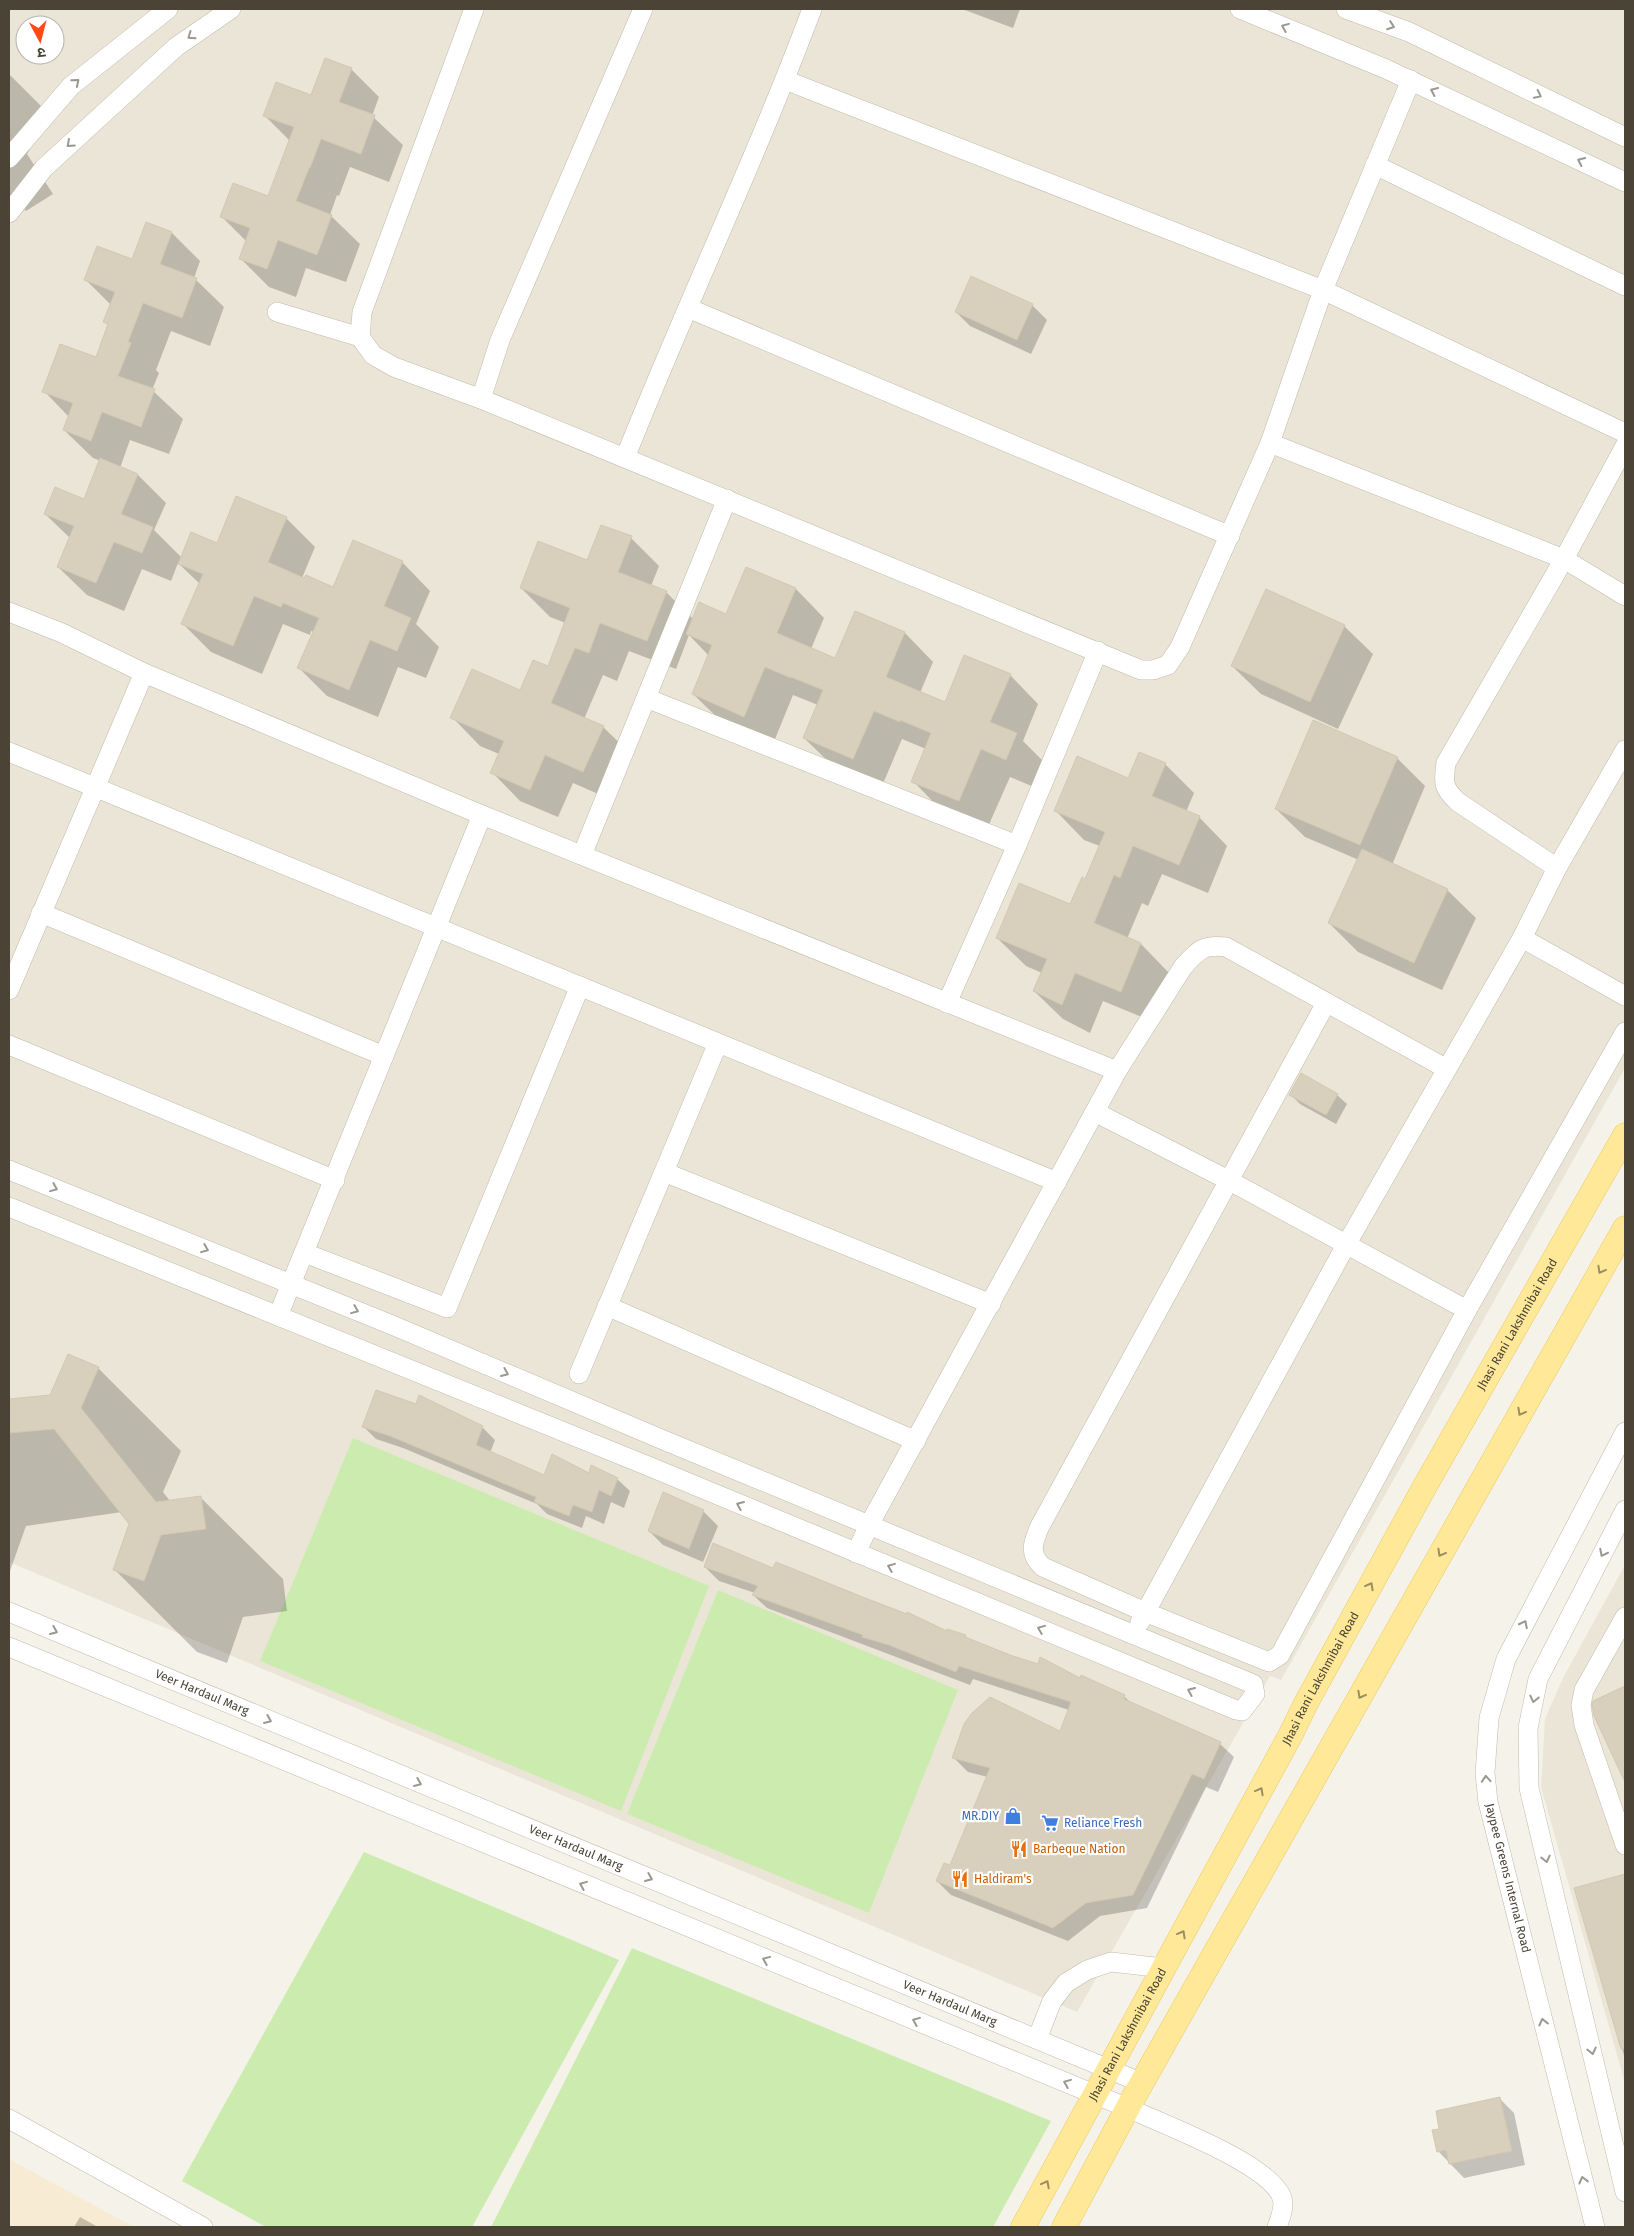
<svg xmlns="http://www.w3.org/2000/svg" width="1634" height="2236" font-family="'Fira Sans','Noto Sans Devanagari',sans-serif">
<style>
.residential{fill:#eae5d6;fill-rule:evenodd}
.commercial{fill:#f8ebd3}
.green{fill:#ccecaf}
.shadow{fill:#0003}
.building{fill:#d8cfbd;stroke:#d3c8b0}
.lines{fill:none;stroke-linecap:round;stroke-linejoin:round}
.minor-casing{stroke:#c2bbaa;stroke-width:20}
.major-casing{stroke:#eccc60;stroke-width:25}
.minor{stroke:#fff;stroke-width:19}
.major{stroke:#ffe998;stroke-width:24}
.oneway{stroke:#9b9890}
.oneway2{stroke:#9b8e62}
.labels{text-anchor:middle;stroke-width:4.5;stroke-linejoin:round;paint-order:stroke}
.street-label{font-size:12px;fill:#4a4336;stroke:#fff}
.shop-label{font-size:12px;fill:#366cbe;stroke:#fff;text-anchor:end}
.food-label{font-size:12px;fill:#c56008;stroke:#fff;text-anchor:start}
</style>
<rect width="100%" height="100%" fill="#f5f2e9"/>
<g class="residential">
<path d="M9,9H1625V1068L1281,1680L1270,1676L1077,2012L9,1562ZM25,25H55V55H25Z"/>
<polygon points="1625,1565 1625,2083 1541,1787 1545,1719 1563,1678"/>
</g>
<polygon class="commercial" points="9,2159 31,2171 134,2227 9,2227"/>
<g class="green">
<polygon points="353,1438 709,1586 621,1811 260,1661"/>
<polygon points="718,1590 958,1690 869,1913 627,1814"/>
<polygon points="364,1852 619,1960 472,2227 266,2227 182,2181"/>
<polygon points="632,1948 1051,2121 993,2227 491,2227"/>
</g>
<g class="shadow">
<polygon points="962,9 1020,9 1013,28"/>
<polygon points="351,69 379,97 372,116 403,145 389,182 350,167 339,196 337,195 330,215 360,244 346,282 306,268 296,297 269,287 240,258 247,242 221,216 269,197 290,141 265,116 312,97"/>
<polygon points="9,74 50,115 27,154 53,194 26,211 9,194"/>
<polygon points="147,224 172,233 200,261 194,278 224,307 210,346 171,331 156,370 159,373 152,390 183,419 169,454 130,440 120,468 138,475 166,503 154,530 182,558 286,518 315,547 302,578 333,588 402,562 430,591 416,624 439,647 426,678 398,667 378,717 327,696 299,668 314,632 311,631 310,635 283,624 262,674 211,652 183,624 200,584 178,563 171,581 142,569 124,611 87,595 58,567 70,538 45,514 84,500 101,461 93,458 64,430 69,417 44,391 97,358 109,326 105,322 111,305 86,280 133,261"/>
<polygon points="972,278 1032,305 1047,320 1031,354 970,326 956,312"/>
<polygon points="631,538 659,566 651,586 666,592 693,619 727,615 747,569 796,589 824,618 811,649 835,659 855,613 905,633 933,662 920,693 945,703 1010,675 1038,704 1023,741 1045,763 1034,787 1010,777 987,829 941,810 913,781 926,749 902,739 882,786 833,766 804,738 818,705 793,695 773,744 722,722 693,694 709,656 689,635 676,669 629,651 617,681 603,675 584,719 603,727 632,755 612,800 573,783 558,817 520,801 492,772 499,754 480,746 452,717 521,691 549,668 566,623 550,617 521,588 588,562"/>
<polygon points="1344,626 1373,654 1338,729 1261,694 1232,666"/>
<polygon points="1397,758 1425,786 1392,865 1447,890 1476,918 1442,990 1358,952 1329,923 1359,860 1305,837 1276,809"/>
<polygon points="1165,764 1194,793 1186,812 1199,817 1227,846 1208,893 1162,874 1148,906 1142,903 1127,939 1141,944 1169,973 1149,1020 1103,1001 1090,1033 1063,1019 1034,991 1042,973 1026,966 997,938 1071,906 1085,880 1100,846 1084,840 1056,811"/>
<polygon points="1290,1094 1337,1095 1347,1104 1336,1124 1300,1104"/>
<polygon points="69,1355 98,1368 181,1451 163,1492 170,1501 200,1497 283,1579 287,1611 243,1617 227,1663 197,1652 114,1569 131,1524 122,1512 26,1526 10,1571 9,1570 9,1402 51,1396"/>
<polygon points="364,1427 482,1427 495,1440 490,1453 545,1477 589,1474 617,1479 630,1491 624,1508 611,1502 604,1524 586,1516 582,1528 547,1514 537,1504 403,1448 376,1439"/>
<polygon points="703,1511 718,1526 703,1562 663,1545 649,1531"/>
<polygon points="705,1567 774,1570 947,1632 965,1636 968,1639 1010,1656 1081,1680 1082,1677 1125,1697 1133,1705 1220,1744 1234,1757 1218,1792 1206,1787 1147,1908 1100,1916 1068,1941 951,1895 937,1881 951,1867 988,1777 968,1772 954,1758 1061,1733 1069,1710 973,1679 970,1685 767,1608 753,1595 755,1593 719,1581"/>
<polygon points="1625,1687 1625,1780 1595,1716 1595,1702"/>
<polygon points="1624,1875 1625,1877 1625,2059 1576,1889"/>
<polygon points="1500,2099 1514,2113 1525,2165 1464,2178 1438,2151 1441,2130"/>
<polygon points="80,2217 98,2227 74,2227"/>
</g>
<g class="building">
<polygon points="325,58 352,68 339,102 375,115 361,154 321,139 310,168 309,168 296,201 332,215 317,255 278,240 267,269 239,259 250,228 220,217 233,183 268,196 294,127 263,116 276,82 311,95"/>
<polygon points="146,222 172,232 160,264 197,278 182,318 143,303 128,342 131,343 118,376 155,389 141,427 102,412 91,441 63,430 73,403 42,392 60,344 96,357 108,324 103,322 115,292 84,280 97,246 132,259"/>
<polygon points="971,276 1033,304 1017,340 955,312"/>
<polygon points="100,458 138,474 121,514 153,527 142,553 114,542 96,583 57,567 74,526 44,514 55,487 84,499"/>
<polygon points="236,496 287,517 268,562 304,578 306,575 333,587 353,540 403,561 384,606 411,618 397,651 370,640 349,690 297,668 319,618 283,603 281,607 254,596 233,646 181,624 203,574 178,564 191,532 217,543"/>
<polygon points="601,525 632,536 618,572 667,591 647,641 600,623 589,653 575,648 551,703 604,726 583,772 545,755 530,790 490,773 504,741 450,718 472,669 520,690 533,660 548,666 570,608 520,588 538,541 587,560"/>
<polygon points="746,567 796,588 777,633 835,658 855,611 905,632 886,677 945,702 964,655 1011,674 990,722 1017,733 1006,760 981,749 959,801 911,782 931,733 900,720 900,722 874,711 853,759 803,738 823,690 791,677 791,678 765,667 744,717 692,694 712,645 686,634 699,602 726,614"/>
<polygon points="1266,589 1345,625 1310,702 1231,666"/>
<polygon points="1313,720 1398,757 1360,845 1275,809"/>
<polygon points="1139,752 1166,763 1152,796 1200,816 1179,865 1133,846 1120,878 1114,875 1094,923 1141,943 1121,992 1075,973 1062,1005 1033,991 1047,959 996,938 1019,883 1070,904 1082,877 1085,879 1105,832 1054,811 1077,756 1128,778"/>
<polygon points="1362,849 1448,889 1414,963 1328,923"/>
<polygon points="1301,1073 1338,1094 1326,1115 1289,1095"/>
<polygon points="68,1354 99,1367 81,1408 156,1502 201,1496 206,1529 161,1535 144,1581 113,1570 129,1524 54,1429 9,1433 9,1399 50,1395"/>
<polygon points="376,1390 416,1404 419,1395 483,1426 476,1445 544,1475 552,1454 589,1473 591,1465 618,1478 611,1496 599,1490 592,1512 573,1505 569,1516 534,1502 536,1497 390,1436 362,1427"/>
<polygon points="663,1492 704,1510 689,1549 648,1531"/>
<polygon points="713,1543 773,1568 776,1562 865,1598 907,1614 907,1612 947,1631 947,1629 966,1635 965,1637 1010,1655 1038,1664 1040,1657 1080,1678 1081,1675 1125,1695 1124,1699 1221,1742 1204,1779 1192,1774 1133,1895 1086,1903 1053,1928 936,1881 944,1863 950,1865 990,1768 952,1758 964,1724 972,1713 990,1697 1060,1731 1071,1702 959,1666 956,1672 889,1645 862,1637 863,1635 752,1595 758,1586 704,1567"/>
<polygon points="1625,1686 1625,1782 1594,1716 1592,1705 1593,1701"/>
<polygon points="1625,1874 1625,2049 1621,2049 1574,1888"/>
<polygon points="1500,2097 1512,2151 1449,2164 1446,2150 1437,2152 1432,2130 1439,2129 1436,2111"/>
</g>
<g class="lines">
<g class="minor-casing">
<g id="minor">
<polyline points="1240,9 1386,69 1625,182"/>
<polyline points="1346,9 1409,32 1625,137"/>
<polyline points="785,80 1323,290 1625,433"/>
<polyline points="9,158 71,86 168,9"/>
<polyline points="1375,165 1625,286"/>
<polyline points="9,213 44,168 176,47 231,9"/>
<polyline points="688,308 1230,536"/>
<polyline points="277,312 360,337 373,355 394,367 481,399 1141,670 1153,670 1168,665 1180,647 1270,443 1323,290 1411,80"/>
<polyline points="360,337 362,312 474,9"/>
<polyline points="481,399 500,340 643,9"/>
<polyline points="1270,443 1564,559 1625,596"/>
<path d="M625,458C685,307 755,161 812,9"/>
<polyline points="9,612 62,633 144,673 482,815 1117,1071"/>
<polyline points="646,698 1017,845"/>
<polyline points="9,752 1057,1182"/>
<polyline points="582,855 727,499"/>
<path d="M1557,868L1458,802C1443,788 1443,783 1446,763L1564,559L1625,446"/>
<polyline points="41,913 384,1056"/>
<polyline points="1522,938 1625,996"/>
<polyline points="9,990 144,673"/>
<polyline points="947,1003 1017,845 1098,651"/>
<path d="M1326,1003L1040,1526C1033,1542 1028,1554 1043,1567L1145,1612L1269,1662L1280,1655L1467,1310L1625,1032"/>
<polyline points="9,1045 335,1180"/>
<polyline points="1095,1112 1228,1180 1467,1310"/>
<polyline points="9,1170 392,1325 661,1439 1253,1684 1255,1694 1242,1711 1236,1710 648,1466 9,1207"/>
<polyline points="664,1172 991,1304"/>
<polyline points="305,1253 447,1308 580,986"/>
<polyline points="607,1306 916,1441"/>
<polyline points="278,1316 482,815"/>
<polyline points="579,1374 718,1043"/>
<polyline points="1625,1510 1538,1679 1528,1728 1529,1788 1625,2192"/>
<path d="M856,1553L869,1525L1117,1071L1183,967C1197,951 1203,944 1226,947L1447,1069"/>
<path id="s1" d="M9,1612L1142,2083"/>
<polyline points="1625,1617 1584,1690 1581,1705 1584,1725 1625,1845"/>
<polyline points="1140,1622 1346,1245 1522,938 1557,868 1625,750"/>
<path d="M9,1647L1128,2108C1162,2124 1271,2164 1282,2198C1285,2207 1280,2219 1277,2227"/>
<polyline points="1037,2039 1052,2001 1066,1983 1087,1970 1111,1962 1163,1968"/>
<polyline points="9,2119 203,2227"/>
<polyline points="1595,2227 1488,1802 1485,1773 1489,1718 1506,1659 1625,1432"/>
</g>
</g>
<g class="major-casing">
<g id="major">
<path id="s2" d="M1023,2227L1291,1734L1305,1705L1425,1486L1625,1135"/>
<polyline points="1064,2227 1132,2100 1625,1228"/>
</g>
</g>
<use href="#minor" class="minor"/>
<use href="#major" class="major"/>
</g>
<defs><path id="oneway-chevron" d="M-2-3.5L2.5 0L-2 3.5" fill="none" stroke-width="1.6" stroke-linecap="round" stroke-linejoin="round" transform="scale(1.25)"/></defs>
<g class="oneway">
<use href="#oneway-chevron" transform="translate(1391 26) rotate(20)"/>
<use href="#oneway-chevron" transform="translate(1285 27) rotate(-158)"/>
<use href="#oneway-chevron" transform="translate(191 36) rotate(145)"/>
<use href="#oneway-chevron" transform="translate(76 82) rotate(-40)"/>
<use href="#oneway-chevron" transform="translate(1434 91) rotate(-155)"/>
<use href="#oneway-chevron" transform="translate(1538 95) rotate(26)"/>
<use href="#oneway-chevron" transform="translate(70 144) rotate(138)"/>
<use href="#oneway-chevron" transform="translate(1581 161) rotate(-155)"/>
<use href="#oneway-chevron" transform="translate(54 1188) rotate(22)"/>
<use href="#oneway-chevron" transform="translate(205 1249) rotate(22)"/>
<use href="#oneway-chevron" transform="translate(355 1310) rotate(22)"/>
<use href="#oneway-chevron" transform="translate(505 1373) rotate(23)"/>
<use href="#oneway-chevron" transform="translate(740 1505) rotate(-157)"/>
<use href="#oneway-chevron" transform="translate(1603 1553) rotate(117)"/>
<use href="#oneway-chevron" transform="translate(891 1567) rotate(-158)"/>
<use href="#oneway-chevron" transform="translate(1524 1624) rotate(-63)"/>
<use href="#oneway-chevron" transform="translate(1041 1629) rotate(-158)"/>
<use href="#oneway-chevron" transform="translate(54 1631) rotate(23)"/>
<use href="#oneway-chevron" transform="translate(1191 1691) rotate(-157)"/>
<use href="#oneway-chevron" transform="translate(1534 1699) rotate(102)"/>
<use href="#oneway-chevron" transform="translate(268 1720) rotate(23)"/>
<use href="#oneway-chevron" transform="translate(1486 1779) rotate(-94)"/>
<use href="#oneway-chevron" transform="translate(418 1783) rotate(23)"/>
<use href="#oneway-chevron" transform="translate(1546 1859) rotate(77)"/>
<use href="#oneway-chevron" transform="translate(649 1878) rotate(23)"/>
<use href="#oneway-chevron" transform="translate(583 1885) rotate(-158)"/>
<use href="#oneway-chevron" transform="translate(766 1960) rotate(-158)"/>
<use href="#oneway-chevron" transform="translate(916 2021) rotate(-158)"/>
<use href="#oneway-chevron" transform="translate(1543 2022) rotate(-104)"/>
<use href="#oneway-chevron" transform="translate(1592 2051) rotate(77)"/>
<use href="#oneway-chevron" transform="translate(1067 2083) rotate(-158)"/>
<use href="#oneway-chevron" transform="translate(1583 2180) rotate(-104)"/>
</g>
<g class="oneway2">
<use href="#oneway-chevron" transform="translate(1601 1270) rotate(119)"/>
<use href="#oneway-chevron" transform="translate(1521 1412) rotate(119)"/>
<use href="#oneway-chevron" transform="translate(1441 1553) rotate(119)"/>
<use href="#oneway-chevron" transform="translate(1370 1586) rotate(-61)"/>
<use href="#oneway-chevron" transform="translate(1361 1695) rotate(119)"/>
<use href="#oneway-chevron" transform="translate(1260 1791) rotate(-61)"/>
<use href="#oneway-chevron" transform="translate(1182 1934) rotate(-61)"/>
<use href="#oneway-chevron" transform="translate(1046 2184) rotate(-62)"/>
</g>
<defs>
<g id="shop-bare" transform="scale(1.35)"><path d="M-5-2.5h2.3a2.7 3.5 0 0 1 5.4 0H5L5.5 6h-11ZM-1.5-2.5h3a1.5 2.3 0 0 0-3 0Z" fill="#3f7fe0" stroke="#fff" stroke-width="2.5" paint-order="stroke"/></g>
<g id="supermarket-bare" transform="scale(1.35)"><path d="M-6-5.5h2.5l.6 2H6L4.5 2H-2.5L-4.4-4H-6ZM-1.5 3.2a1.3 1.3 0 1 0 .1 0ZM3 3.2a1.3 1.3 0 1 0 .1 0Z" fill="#3f7fe0" stroke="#fff" stroke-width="2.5" paint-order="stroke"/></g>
<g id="restaurant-bare" transform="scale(1.35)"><path d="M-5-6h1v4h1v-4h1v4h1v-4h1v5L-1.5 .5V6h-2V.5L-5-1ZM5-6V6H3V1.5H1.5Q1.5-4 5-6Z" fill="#e8710a" stroke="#fff" stroke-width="2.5" paint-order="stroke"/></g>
</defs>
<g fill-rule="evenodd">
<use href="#shop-bare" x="1013" y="1816"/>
<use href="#supermarket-bare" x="1050" y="1823"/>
<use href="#restaurant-bare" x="1019" y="1849"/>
<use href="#restaurant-bare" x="960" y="1879"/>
</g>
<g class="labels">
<g class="street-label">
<text dy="4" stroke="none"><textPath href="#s2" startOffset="1029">Jhasi Rani Lakshmibai Road</textPath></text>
<text dy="4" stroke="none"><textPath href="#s2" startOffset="624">Jhasi Rani Lakshmibai Road</textPath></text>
<text dy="4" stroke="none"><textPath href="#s1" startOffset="209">Veer Hardaul Marg</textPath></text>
<text dy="4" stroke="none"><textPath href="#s1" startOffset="614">Veer Hardaul Marg</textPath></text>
<text transform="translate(1508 1878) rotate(76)" y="4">Jaypee Greens Internal Road</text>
<text dy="4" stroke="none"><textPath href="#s1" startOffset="1019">Veer Hardaul Marg</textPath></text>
<text dy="4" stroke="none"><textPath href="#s2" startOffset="219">Jhasi Rani Lakshmibai Road</textPath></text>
</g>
<g class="shop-label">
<text x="999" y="1820">MR.DIY</text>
<text x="1064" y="1827" text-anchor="start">Reliance Fresh</text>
</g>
<g class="food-label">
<text x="1033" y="1853">Barbeque Nation</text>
<text x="974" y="1883">Haldiram's</text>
</g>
</g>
<rect width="1634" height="2236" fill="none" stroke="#4a4336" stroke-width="20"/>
<g transform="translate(40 40) rotate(173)"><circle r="24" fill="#ffffff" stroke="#b7b4af"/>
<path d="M0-4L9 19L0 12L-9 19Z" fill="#ff4a16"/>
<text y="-8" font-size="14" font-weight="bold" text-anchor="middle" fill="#4a4336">उ</text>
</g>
</svg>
